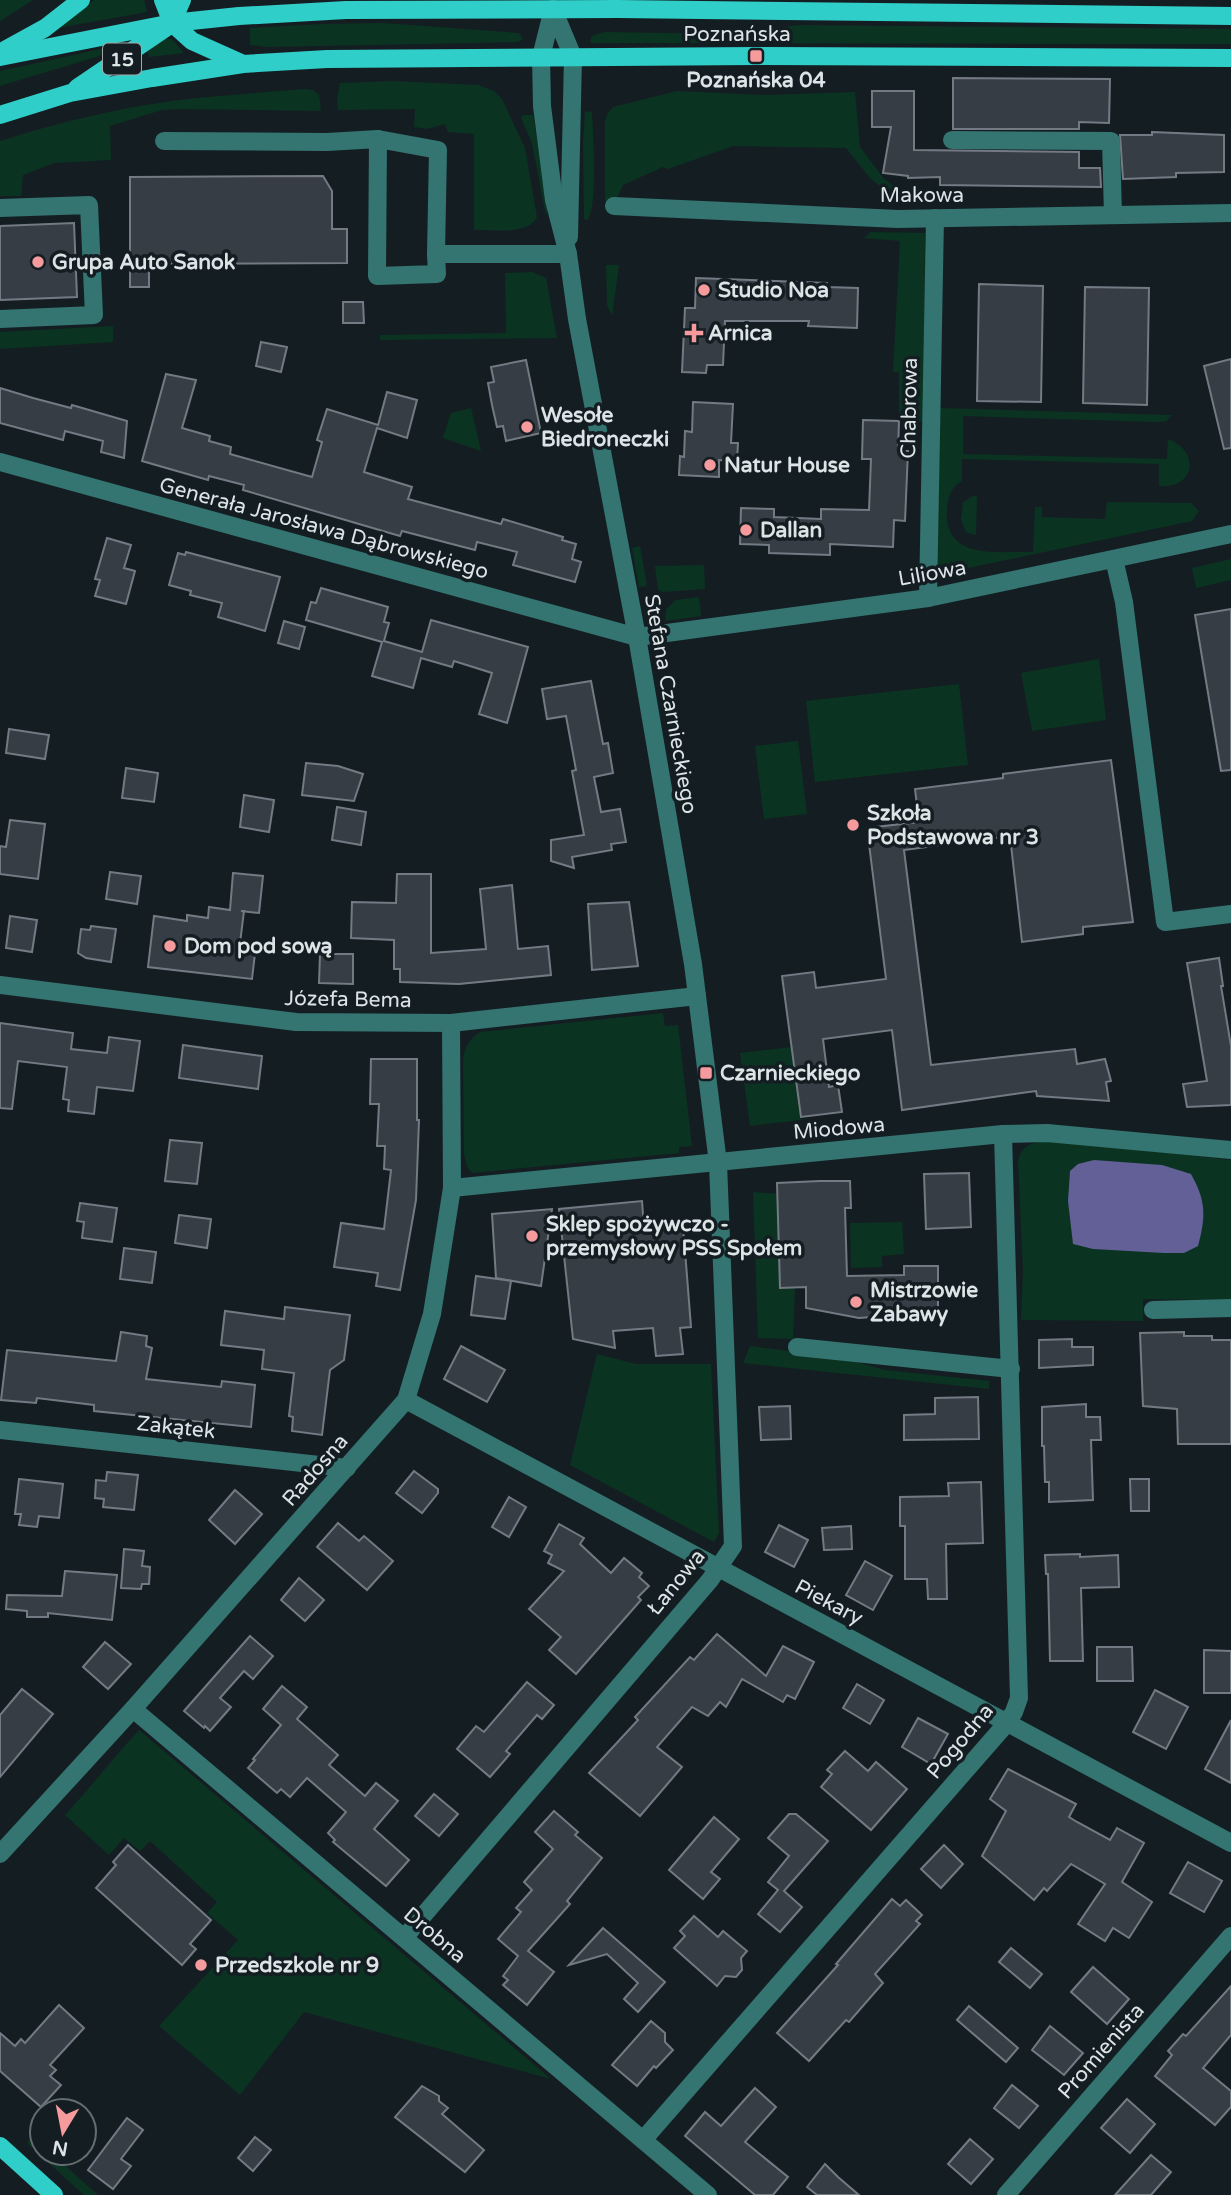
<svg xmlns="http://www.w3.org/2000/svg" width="1231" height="2195" font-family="'Varela Round',sans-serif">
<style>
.green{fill:#0b3321}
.water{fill:#626097}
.building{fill:#373d45;stroke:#737a83;stroke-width:2}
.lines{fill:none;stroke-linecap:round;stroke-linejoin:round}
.minor{stroke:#347471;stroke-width:18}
.major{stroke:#30cec9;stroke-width:18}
.poi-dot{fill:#f59b9e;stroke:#141e22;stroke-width:2.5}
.labels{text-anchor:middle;stroke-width:7;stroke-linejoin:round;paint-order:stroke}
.shield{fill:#141e22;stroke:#a1a9ab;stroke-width:2}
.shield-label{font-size:19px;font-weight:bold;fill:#dde4e6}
.street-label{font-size:21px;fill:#dde4e6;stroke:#141e22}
.poi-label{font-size:21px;font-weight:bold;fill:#dde4e6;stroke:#141e22;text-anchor:start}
</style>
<rect width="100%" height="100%" fill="#141e22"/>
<g class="green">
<polygon points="0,0 33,0 0,21"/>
<polygon points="94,0 144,0 147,12 58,28"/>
<polygon points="383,23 519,33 523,39 518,42 268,47 250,45 250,28 321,24"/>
<polygon points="798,25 1231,29 1231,44 591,43 590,40 592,36 604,32 725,34"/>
<polygon points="162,39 172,39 184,53 149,57 148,51"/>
<polygon points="114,46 117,48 116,51 0,86 0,71"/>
<path d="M393,81L478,85L494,91L502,99L525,148L537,217C529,236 491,229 474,230V134L448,132L445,124L427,129L414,127L415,109L338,110L337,100L340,83Z"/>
<path d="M305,89L313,90L319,95L321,111L179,109L162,110L110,126L111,160L54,163L23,175L21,196H0V141C56,123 114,109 172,101C216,95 260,93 305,89Z"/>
<polygon points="677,91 765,95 855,92 860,147 884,179 920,204 902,204 870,178 846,148 733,146 668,169 663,167 623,185 615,202 605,201 605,122 607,114 613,107"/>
<path d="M585,111L592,112C593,134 598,204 588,220L584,219V211L583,143Z"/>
<polygon points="523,115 533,115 548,207 546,216 532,143 521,118"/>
<polygon points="871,232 925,233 924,421 899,421 899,372 893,372 900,241 864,238"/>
<polygon points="606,265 619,265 612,316 607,305"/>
<polygon points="532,272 546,278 557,338 380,340 380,335 506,333 505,273"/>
<polygon points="113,326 113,342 0,349 0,332"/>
<polygon points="471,408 481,451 443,438 451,413"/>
<path d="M940,408L1172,415L1166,421L1158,422L963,416V454L1167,459L1168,439C1201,451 1195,489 1159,486V464L962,459V481C951,487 948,497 947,509C943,561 998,551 1033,552L1035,507H1042V517L1105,519L1107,502L1191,503L1199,511L1192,521L940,574L937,570Z"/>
<polygon points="973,496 977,496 976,535 966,532 961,520 963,502"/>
<polygon points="640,546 647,586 639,587 632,548"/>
<polygon points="1231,559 1231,580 1196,588 1192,568"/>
<polygon points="704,565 705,589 664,592 658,590 655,566"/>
<polygon points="699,597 701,616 665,621 666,609 676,600"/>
<polygon points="1099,659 1106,720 1032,731 1021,673"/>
<polygon points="959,684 968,765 815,782 806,701"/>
<polygon points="798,741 807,814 764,819 755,746"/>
<path d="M663,1013L665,1026L678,1025L692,1146L679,1147V1153L472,1173L467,1166L464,1154L463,1058C466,1046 469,1039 480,1032Z"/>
<polygon points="791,1047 801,1120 750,1126 740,1053"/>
<path d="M1063,1141L1231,1160V1300L1143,1299V1321L1021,1320L1023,1271L1018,1160C1024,1138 1045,1142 1063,1141Z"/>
<polygon points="753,1192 778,1194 780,1288 795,1288 793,1339 758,1338"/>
<polygon points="902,1222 904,1254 882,1256 882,1267 851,1268 850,1223"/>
<polygon points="750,1346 842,1358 885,1370 989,1381 989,1389 743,1363"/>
<polygon points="597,1354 636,1364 711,1364 719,1533 714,1542 570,1465"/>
<path d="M139,1730L551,2079L304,2012L240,2095L159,2026L238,1940L207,1913L217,1902L150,1841L140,1851L124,1838L109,1855L65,1815C91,1787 113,1758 139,1730Z"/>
<polygon points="32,2137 42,2145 42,2153 51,2153 98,2195 84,2195 27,2143"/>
</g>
<path class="water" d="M1094,1160L1162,1165L1191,1174C1206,1201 1206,1216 1198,1246L1184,1253H1164L1093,1249L1073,1244L1068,1201L1070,1171L1078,1164Z"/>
<g class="building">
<polygon points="953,78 1110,79 1109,123 1079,122 1079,129 953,129"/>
<polygon points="872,91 914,91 914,150 1079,152 1079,168 1100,168 1101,187 940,185 940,177 908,178 908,176 883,173 891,127 872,127"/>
<polygon points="1152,132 1224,135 1224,172 1176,173 1176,177 1123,179 1120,135 1152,135"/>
<polygon points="323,176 332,191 332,229 347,229 347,263 149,264 149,287 130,287 130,177"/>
<polygon points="74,223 77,297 0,300 0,226"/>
<polygon points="696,278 827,283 827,287 858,288 857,328 808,326 809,321 725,321 723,365 707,365 706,373 682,372 685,308 695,308"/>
<polygon points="979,284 1043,286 1041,402 977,401"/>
<polygon points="1085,287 1149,288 1147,405 1083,403"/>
<polygon points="343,302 363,302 364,323 343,323"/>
<polygon points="261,342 287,347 281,372 256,366"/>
<polygon points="1231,359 1231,448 1224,449 1204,366"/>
<polygon points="526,360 541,433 506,441 503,426 497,427 492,405 488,383 494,382 491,367"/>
<polygon points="166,374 196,380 182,428 210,436 209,441 231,447 230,454 312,477 322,442 317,440 327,409 378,425 387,392 417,400 407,438 377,428 364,472 412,487 408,499 501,524 503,519 563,537 562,540 576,544 572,559 581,562 575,582 513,565 517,552 477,542 475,550 402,531 400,536 243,490 244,485 209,476 208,480 142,461"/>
<polygon points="0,388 33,398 71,408 72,405 127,421 124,458 101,452 103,441 65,431 63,440 0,423"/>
<polygon points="693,402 733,404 731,443 738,443 737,461 719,460 719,477 679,475 680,456 684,457 685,431 692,432"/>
<polygon points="863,420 899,421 898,451 908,451 905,521 894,520 893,547 830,544 830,555 769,553 769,545 740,544 741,508 774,509 774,517 821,519 821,509 869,510 871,459 862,459"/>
<polygon points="107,538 131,545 124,568 135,571 126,604 95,596 100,580 95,579"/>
<polygon points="186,552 280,577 265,631 218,617 222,603 190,595 191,591 169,585 178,553 185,555"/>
<polygon points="321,588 388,607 384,622 389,623 384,641 422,652 431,620 528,647 507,723 479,714 492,673 454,661 452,667 421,658 413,688 372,676 382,642 306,620 311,602 316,603"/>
<polygon points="1231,609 1231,770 1221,771 1195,615"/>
<polygon points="284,621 305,627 299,649 278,643"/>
<polygon points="591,681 603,744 608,743 613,773 594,777 601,812 620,809 626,842 611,844 612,850 572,857 574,868 551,861 551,840 584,835 572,771 576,770 566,716 547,719 542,689"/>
<polygon points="9,729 49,735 45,759 6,753"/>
<polygon points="1111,760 1133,922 1083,927 1083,934 1022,942 1010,836 904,850 931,1065 1075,1049 1077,1064 1105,1059 1111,1081 1106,1082 1109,1101 1037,1096 1036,1091 902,1110 892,1030 823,1039 829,1087 838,1085 842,1112 801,1117 782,976 814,972 816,988 886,979 867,828 919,822 915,789 1003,778 1003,774"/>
<polygon points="306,763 338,766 363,774 354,801 302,795"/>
<polygon points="126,768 158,773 154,802 122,798"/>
<polygon points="244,795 274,800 269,832 240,827"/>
<polygon points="337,807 366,812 361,845 332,840"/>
<polygon points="10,820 45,824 38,879 0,874 0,846 6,847"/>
<polygon points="110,872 141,876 137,904 106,899"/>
<polygon points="233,873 263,876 259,913 241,911 244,911 239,951 255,953 252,979 148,967 154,916 187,921 187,915 208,918 209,907 230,910"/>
<polygon points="397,874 431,874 431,953 486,949 480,889 512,885 518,949 548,946 551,975 459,984 400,982 400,969 394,969 394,940 351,938 352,902 396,903"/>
<polygon points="629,902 638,966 592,970 588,904"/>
<polygon points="10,916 37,920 32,952 6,948"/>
<polygon points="91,926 116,929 111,962 86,958 78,953 81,929 90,930"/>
<polygon points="320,954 353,954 353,984 319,983"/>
<polygon points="1219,958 1223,986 1221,986 1231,1046 1231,1105 1187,1107 1183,1084 1207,1081 1187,963"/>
<polygon points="0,1023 73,1033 71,1049 107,1053 109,1037 140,1041 133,1091 97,1087 94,1114 68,1111 69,1100 63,1099 67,1067 18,1061 12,1109 0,1108"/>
<polygon points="183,1045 262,1056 258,1089 179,1078"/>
<polygon points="371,1059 417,1059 417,1120 419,1120 416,1200 400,1290 376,1286 378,1273 334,1267 341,1223 384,1229 391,1170 384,1169 385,1146 377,1146 379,1104 370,1104"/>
<polygon points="170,1140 202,1143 197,1184 165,1181"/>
<polygon points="969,1173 971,1227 926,1229 924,1174"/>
<polygon points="820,1181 850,1181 851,1208 845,1208 847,1276 904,1275 904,1266 938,1266 938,1309 928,1320 919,1312 890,1320 885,1316 859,1318 806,1308 806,1287 780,1288 777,1183"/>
<polygon points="642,1201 644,1228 683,1225 691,1327 680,1328 683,1354 656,1356 653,1328 613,1331 615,1348 573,1339 559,1209"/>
<polygon points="80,1203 117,1208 112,1242 82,1238 84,1222 77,1221"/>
<polygon points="552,1209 541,1286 496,1278 492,1214"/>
<polygon points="179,1215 211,1219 207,1248 175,1243"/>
<polygon points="124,1248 156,1252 152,1283 120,1279"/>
<polygon points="476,1276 511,1281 505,1319 471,1315"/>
<polygon points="285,1307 350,1315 344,1360 330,1370 322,1435 292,1431 293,1417 289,1416 294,1373 262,1369 264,1350 221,1345 225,1311 284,1319"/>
<polygon points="121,1332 147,1336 146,1346 152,1348 146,1379 221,1387 222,1381 255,1385 251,1427 94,1411 94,1405 37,1398 36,1403 1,1400 7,1350 116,1361"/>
<polygon points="1184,1332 1184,1336 1212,1336 1212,1340 1231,1340 1231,1444 1178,1444 1177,1409 1143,1406 1140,1333"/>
<polygon points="1072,1339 1072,1347 1093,1347 1093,1365 1039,1368 1039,1340"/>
<polygon points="461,1346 505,1370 487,1402 444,1379"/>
<polygon points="978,1397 979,1439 904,1440 904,1415 935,1414 935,1398"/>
<polygon points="1086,1404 1086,1417 1100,1417 1101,1440 1091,1440 1093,1500 1049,1502 1049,1482 1045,1482 1044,1446 1042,1446 1042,1407"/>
<polygon points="790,1406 791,1439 761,1440 759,1407"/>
<polygon points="414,1471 438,1489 438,1493 422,1513 396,1493"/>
<polygon points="107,1472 138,1475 134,1510 103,1507 104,1499 95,1498 96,1480 106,1481"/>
<polygon points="19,1479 63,1484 59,1518 39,1516 37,1527 19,1525 21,1514 15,1514"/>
<polygon points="1130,1479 1149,1479 1149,1511 1131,1511"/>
<polygon points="981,1482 983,1543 946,1544 947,1599 928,1599 927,1579 905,1579 905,1526 900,1526 900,1497 949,1496 948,1483"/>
<polygon points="235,1490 262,1514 235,1544 209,1520"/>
<polygon points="509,1497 526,1507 509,1537 492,1527"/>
<polygon points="338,1523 359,1541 364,1536 393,1561 367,1590 317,1547"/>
<polygon points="559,1524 584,1538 580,1544 611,1573 624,1558 642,1573 639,1577 649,1586 638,1597 641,1600 576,1674 549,1650 561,1637 529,1609 564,1571 548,1563 552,1555 544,1551"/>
<polygon points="779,1525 808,1540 794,1567 765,1552"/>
<polygon points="851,1526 852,1549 824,1550 822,1528"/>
<polygon points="124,1549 144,1551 142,1566 150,1567 149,1584 142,1584 141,1589 121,1588"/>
<polygon points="1080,1554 1080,1557 1118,1555 1119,1587 1081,1588 1083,1661 1050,1661 1048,1574 1046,1574 1045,1555"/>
<polygon points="865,1561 892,1576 873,1610 846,1595"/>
<polygon points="65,1571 117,1575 112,1620 48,1613 48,1617 27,1617 27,1611 6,1609 7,1595 62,1596"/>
<polygon points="299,1578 324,1600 305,1621 281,1600"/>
<polygon points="717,1634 766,1676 783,1646 814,1662 795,1699 787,1695 783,1702 742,1679 726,1707 720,1702 708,1716 692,1707 657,1747 682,1767 640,1816 589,1773 638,1720 635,1717 690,1657 694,1660"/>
<polygon points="250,1636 273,1656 253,1679 244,1671 220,1698 231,1707 210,1731 205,1726 204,1728 184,1711"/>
<polygon points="105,1642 131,1664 108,1689 83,1667"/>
<polygon points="1097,1647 1132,1647 1133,1681 1097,1681"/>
<polygon points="1204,1650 1231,1651 1231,1693 1204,1693"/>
<polygon points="527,1682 554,1705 542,1719 537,1715 506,1751 510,1754 490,1777 457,1749 476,1726 484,1732"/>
<polygon points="857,1684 884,1700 870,1724 843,1708"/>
<polygon points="282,1686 307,1707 297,1719 338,1755 329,1765 365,1796 376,1783 398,1801 374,1829 409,1860 386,1886 333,1842 335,1840 328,1833 346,1812 307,1778 290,1797 281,1789 277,1793 248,1768 255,1760 253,1759 281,1725 263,1709"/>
<polygon points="22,1689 53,1714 0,1777 0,1715"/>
<polygon points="1155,1690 1188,1707 1166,1749 1133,1732"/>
<polygon points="918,1718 948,1734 931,1764 902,1747"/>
<polygon points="1231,1720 1231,1783 1205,1769"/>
<polygon points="845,1751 868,1771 876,1762 907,1789 871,1830 821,1787 832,1774 827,1770"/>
<polygon points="1008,1769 1076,1804 1069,1817 1077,1822 1110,1840 1117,1828 1144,1843 1122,1882 1152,1902 1129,1938 1113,1928 1105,1941 1078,1924 1105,1884 1071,1864 1047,1891 1044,1888 1034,1900 982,1856 1006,1811 990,1799"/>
<polygon points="434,1794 458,1814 439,1836 415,1816"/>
<polygon points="554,1811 578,1832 575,1835 602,1858 567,1901 570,1904 528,1951 554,1972 527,2005 503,1985 508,1980 503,1976 518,1956 498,1939 521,1912 516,1908 532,1890 524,1882 553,1849 535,1832"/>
<polygon points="789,1814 796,1814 828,1841 784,1891 802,1907 780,1932 758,1914 778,1890 768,1882 789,1856 768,1838"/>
<polygon points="714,1817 739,1839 711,1872 720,1879 703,1899 669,1870"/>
<polygon points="128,1845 211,1920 190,1944 196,1949 182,1965 96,1888 116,1865 113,1862"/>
<polygon points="944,1845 963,1864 941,1888 921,1869"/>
<polygon points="1188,1862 1222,1881 1204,1912 1170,1893"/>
<polygon points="892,1899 900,1906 906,1900 922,1915 916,1921 920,1924 875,1974 883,1983 849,2022 846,2020 809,2061 777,2033 838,1965 836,1964"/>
<polygon points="694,1916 718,1937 723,1931 747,1951 741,1958 742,1970 736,1977 725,1976 717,1986 674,1948 685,1936 680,1931"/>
<polygon points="603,1928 665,1982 638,2012 624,1999 638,1983 607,1954 569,1965"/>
<polygon points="1011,1948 1042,1974 1030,1988 999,1962"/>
<polygon points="1093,1967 1129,1999 1107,2024 1071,1992"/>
<polygon points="1231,1986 1231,2035 1203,2068 1231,2091 1231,2107 1215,2125 1155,2076 1172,2055 1168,2051 1183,2034 1186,2036"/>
<polygon points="59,2005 84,2028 50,2065 56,2070 50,2076 61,2085 41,2107 0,2071 0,2033 15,2046 21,2039 25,2043"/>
<polygon points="969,2006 1018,2048 1006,2062 957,2020"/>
<polygon points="651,2021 665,2033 665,2042 673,2050 656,2068 654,2066 637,2086 612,2065"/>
<polygon points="1050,2026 1083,2053 1064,2075 1032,2050"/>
<polygon points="1012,2085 1038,2106 1019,2128 994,2108"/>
<polygon points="422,2086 439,2096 439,2101 448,2108 442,2114 484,2150 465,2172 395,2117"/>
<polygon points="755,2088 776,2107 745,2142 788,2177 773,2195 755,2195 685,2136 705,2112 721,2126"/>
<polygon points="1127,2099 1155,2124 1130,2153 1101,2128"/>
<polygon points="127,2118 143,2130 121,2159 131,2166 113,2189 88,2170"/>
<polygon points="255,2137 271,2150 253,2171 238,2158"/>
<polygon points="970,2139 993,2159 971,2184 948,2164"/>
<polygon points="1151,2155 1171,2172 1151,2195 1115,2195"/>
<polygon points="825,2164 838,2177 859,2195 817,2195 807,2187"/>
</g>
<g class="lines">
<g class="minor">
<polyline points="553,9 573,57 569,237"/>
<polyline points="378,139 438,150 436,254"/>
<polyline points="952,140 1111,141 1113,215"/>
<polyline points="164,141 327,142 378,139 377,276 437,274 436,254 568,254"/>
<polyline points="614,206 898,219 1231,213"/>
<polyline points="0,208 89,205 94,315 0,319"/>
<polyline points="0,462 637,637 928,598 1231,534"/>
<polyline points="1114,559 1124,602 1165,922 1231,914"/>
<polyline points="928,598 935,218"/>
<polyline points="0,985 296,1022 451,1023 697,996"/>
<polyline points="452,1188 1003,1134 1047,1133 1231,1150"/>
<polyline points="1153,1310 1231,1308"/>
<polyline points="797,1347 1011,1369"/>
<polyline points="406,1400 1231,1843"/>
<polyline points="0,1430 347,1468"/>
<polyline points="133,1709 708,2195"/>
<polyline points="0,1854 133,1709 406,1400 432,1314 452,1188 451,1023"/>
<polyline points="404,1938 710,1580 733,1546 718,1163 693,964 637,637 577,319 568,254 554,200 542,106 541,57 553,9"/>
<polyline points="643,2140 1006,1724 1014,1712 1019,1698 1003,1134"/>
<polyline points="1006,2195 1231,1936"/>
</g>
<g class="major">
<polyline points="163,0 172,23 192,41 241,63"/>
<polyline points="172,23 182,0"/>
<polyline points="5,50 45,28 81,0"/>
<polyline points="0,57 172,23 239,16 346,10 618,9 1231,16"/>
<polyline points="77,88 167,27"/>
<polyline points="0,115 70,93 152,78 243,64 327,59 756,56 1231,58"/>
<polyline points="0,2146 54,2195"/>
</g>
</g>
<g class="poi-dot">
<rect x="749" y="49" width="14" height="14" rx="3.5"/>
<circle cx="38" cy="262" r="7"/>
<circle cx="704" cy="290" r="7"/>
<path d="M690.5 322.5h7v7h7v7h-7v7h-7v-7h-7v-7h7z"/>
<circle cx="527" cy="427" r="7"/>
<circle cx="710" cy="465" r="7"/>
<circle cx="746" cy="530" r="7"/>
<circle cx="853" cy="825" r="7"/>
<circle cx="170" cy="946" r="7"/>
<rect x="699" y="1066" width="14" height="14" rx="3.5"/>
<circle cx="532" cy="1236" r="7"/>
<circle cx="856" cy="1302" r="7"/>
<circle cx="201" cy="1965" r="7"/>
</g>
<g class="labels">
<rect class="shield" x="103" y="43.5" width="38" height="31" rx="5"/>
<g class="shield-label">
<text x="122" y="66">15</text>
</g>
<g class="street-label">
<text x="737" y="41">Poznańska</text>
<text x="922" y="202">Makowa</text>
<text transform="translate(909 408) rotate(-89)" y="7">Chabrowa</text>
<text transform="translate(324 528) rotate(15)" y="7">Generała Jarosława Dąbrowskiego</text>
<text transform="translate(932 573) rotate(-10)" y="7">Liliowa</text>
<text transform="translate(671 704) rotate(80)" y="7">Stefana Czarnieckiego</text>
<text transform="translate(348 999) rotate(1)" y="7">Józefa Bema</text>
<text transform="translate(839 1128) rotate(-5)" y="7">Miodowa</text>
<text transform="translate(176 1427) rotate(6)" y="7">Zakątek</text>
<text transform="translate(315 1470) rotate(-49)" y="7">Radosna</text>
<text transform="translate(676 1582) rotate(-51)" y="7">Łanowa</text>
<text transform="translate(829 1602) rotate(28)" y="7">Piekary</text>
<text transform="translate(960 1741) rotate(-50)" y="7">Pogodna</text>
<text transform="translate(435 1935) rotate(40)" y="7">Drobna</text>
<text transform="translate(1101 2051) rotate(-49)" y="7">Promienista</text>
</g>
<g class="poi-label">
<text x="756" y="87" text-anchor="middle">Poznańska 04</text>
<text x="52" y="269">Grupa Auto Sanok</text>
<text x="718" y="297">Studio Noa</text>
<text x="708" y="340">Arnica</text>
<text x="541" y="422">Wesołe<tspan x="541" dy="24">Biedroneczki</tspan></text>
<text x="724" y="472">Natur House</text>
<text x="760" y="537">Dallan</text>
<text x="867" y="820">Szkoła<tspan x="867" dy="24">Podstawowa nr 3</tspan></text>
<text x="184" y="953">Dom pod sową</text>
<text x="720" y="1080">Czarnieckiego</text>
<text x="546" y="1231">Sklep spożywczo -<tspan x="546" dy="24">przemysłowy PSS Społem</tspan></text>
<text x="870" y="1297">Mistrzowie<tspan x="870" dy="24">Zabawy</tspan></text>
<text x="215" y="1972">Przedszkole nr 9</text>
</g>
</g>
<g transform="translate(63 2132) rotate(190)"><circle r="33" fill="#141e22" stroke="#646d70" stroke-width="2"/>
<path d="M0-5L12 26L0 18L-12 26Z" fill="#f59b9e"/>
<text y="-10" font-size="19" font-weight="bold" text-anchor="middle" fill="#dde4e6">N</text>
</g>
</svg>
